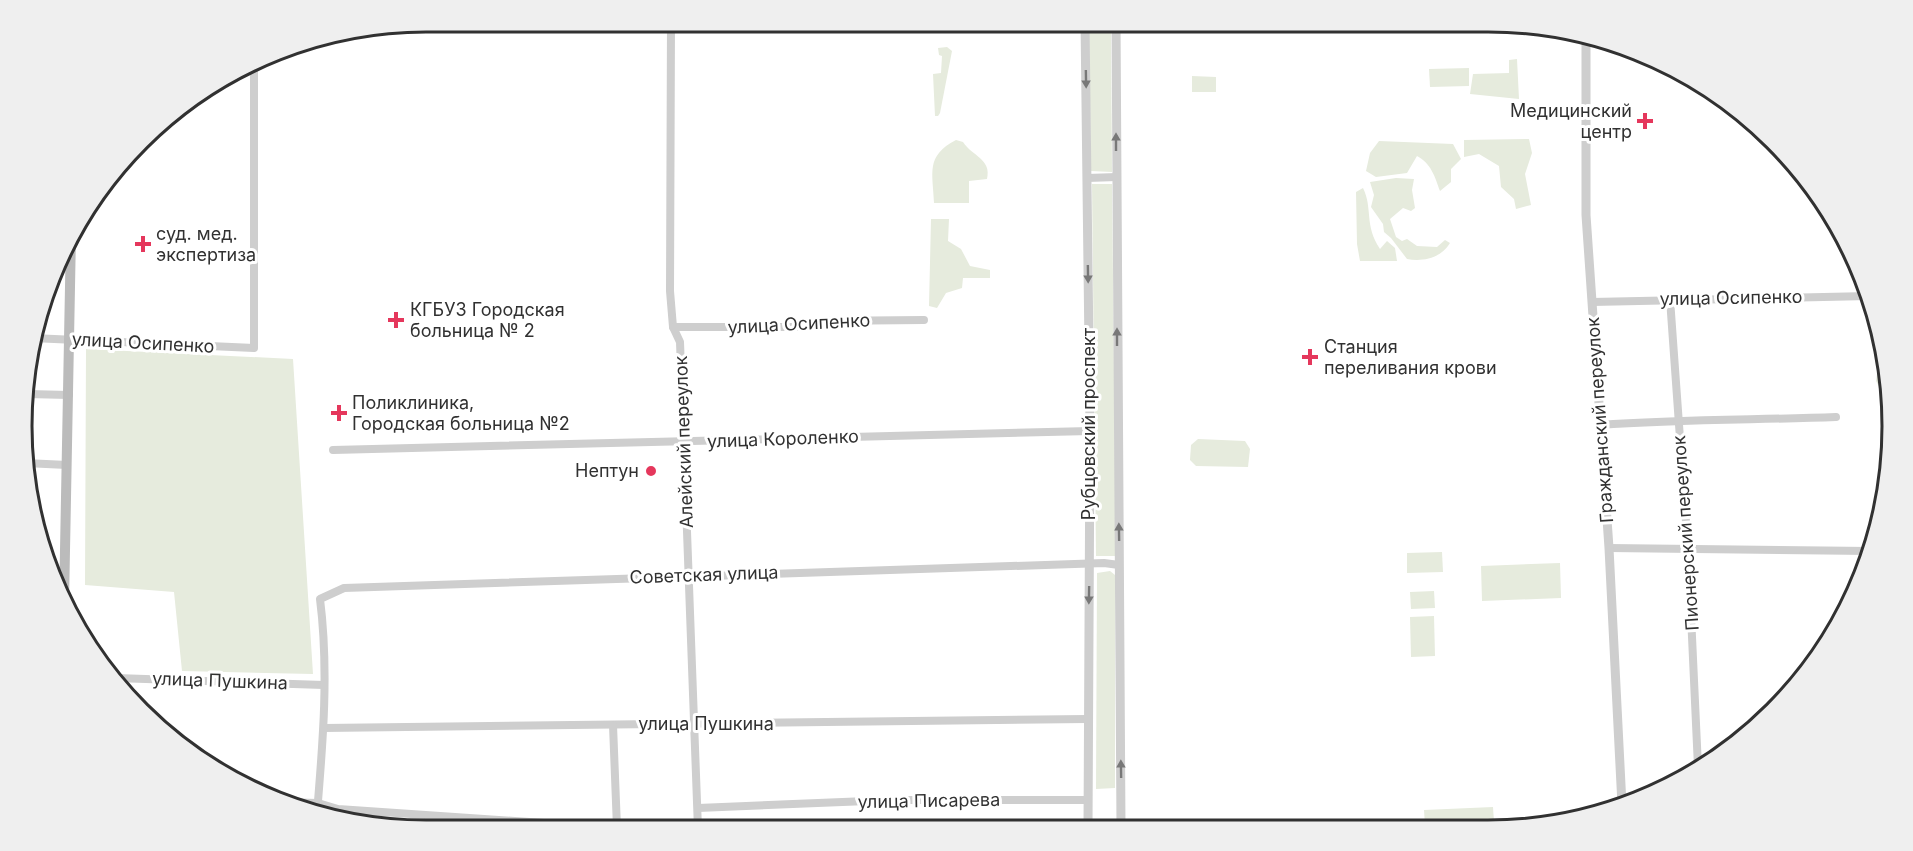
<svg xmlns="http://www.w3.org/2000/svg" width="1913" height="851" font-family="Inter,sans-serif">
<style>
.green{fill:#e6ebdd}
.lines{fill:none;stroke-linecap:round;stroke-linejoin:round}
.minor{stroke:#cecece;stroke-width:8}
.tertiary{stroke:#cecece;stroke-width:9}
.secondary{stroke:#bbb;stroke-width:10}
.oneway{fill:#787878}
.poi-dot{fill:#e5375c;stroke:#fff;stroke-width:2}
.labels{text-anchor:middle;stroke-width:6;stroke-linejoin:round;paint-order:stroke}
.poi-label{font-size:18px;fill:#313131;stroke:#fff;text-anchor:start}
.street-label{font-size:18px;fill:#313131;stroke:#fff}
.rim{fill:none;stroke:#313131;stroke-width:3}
</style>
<rect width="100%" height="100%" fill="#fff"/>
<g class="green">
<polygon points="1089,28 1111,29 1112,172 1091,171"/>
<polygon points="947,47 952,51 940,113 938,116 935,116 933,74 941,73 942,56 939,55 938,48"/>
<polygon points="1517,59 1519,99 1470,94 1473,74 1509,73 1509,60"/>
<polygon points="1469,68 1469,86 1430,87 1429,69"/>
<polygon points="1192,76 1216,77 1216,92 1192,92"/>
<polygon points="1529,139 1532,153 1525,174 1531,205 1516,209 1514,199 1501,187 1499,166 1479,154 1464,157 1464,140"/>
<path d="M956,140L963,142C972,156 992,159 987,179L969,181V203H934C933,173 925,156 956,140Z"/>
<path d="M1379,141L1453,144L1461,159L1451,169V182L1440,191C1435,177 1431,163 1417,156L1407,173L1376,177L1366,171L1370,153Z"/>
<path d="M1396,178L1414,179L1412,190L1415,208L1411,211L1403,208L1390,219L1396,237L1402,241L1407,239L1417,246L1437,247L1445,240L1450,243C1441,258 1423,262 1407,259L1391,238L1384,232L1383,224L1371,207L1374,195L1370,182Z"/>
<polygon points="1092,184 1112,184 1116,556 1096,556"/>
<path d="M1363,188C1373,208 1364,225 1380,249L1387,241L1395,248L1397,261H1360L1357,244L1356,192Z"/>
<polygon points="931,219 949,219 948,241 961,249 970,266 990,270 990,278 963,278 962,288 946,293 937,308 929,306"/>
<polygon points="1876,320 1884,346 1890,410 1886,409 1885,397 1876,381 1879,359"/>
<polygon points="86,349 293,359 313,674 182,671 174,592 85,585"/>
<polygon points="1198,439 1245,441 1250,449 1248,467 1196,466 1190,460 1191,445"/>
<polygon points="1442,552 1443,572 1407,573 1407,553"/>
<polygon points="1560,563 1561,598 1482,601 1481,566"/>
<polygon points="1110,571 1115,575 1115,788 1096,789 1097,573"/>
<polygon points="1434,591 1435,608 1411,609 1410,592"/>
<polygon points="1434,616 1435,656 1411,657 1410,617"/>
<polygon points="1493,807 1494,822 1425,826 1424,810"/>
</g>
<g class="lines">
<g class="minor">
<polyline points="671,21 670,291 673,327 680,342 698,829"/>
<polyline points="1087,178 1117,177"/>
<polyline points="1670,299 1688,550 1698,767"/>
<polyline points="1592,302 1869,296"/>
<polyline points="673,327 807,327 816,321 924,320"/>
<polyline points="32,338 254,348 254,61"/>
<polyline points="27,394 69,395"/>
<path d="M1600,425C1679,419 1757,420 1836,417"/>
<polyline points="333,450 1090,431"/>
<polyline points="25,463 67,465"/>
<polyline points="1609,548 1870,551"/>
<polyline points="116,678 324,685"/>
<polyline points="324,728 1087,719"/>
<polyline points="280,802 318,803 338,809 617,828 613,725"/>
<polyline points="698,808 892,800 1088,800"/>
<path d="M317,813C323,742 329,670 320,599L344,588L1104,563L1119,565"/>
</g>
<g class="tertiary">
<polyline points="1085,21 1090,431 1088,828"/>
<polyline points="1116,21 1121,828"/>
<polyline points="1586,35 1586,215 1609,548 1622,805"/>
</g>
<polyline class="secondary" points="64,603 71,234"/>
</g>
<defs><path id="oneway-solid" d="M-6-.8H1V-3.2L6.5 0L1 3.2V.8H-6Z" transform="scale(1.5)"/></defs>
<g class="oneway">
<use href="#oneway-solid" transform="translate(1086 79) rotate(89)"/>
<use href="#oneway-solid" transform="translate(1116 142) rotate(-90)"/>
<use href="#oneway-solid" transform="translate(1088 274) rotate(89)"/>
<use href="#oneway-solid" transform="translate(1117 337) rotate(-90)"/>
<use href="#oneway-solid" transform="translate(1119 532) rotate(-91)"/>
<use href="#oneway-solid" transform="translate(1089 595) rotate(91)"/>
<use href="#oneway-solid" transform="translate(1121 769) rotate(-91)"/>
</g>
<g class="poi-dot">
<path d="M1642 112h6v6h6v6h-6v6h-6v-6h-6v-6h6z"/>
<path d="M140 235h6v6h6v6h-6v6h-6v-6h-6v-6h6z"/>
<path d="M393 311h6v6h6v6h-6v6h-6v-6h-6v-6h6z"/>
<path d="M1307 348h6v6h6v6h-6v6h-6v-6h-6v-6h6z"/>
<path d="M336 404h6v6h6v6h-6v6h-6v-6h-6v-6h6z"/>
<circle cx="651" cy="471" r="6"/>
</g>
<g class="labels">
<g class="poi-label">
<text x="1632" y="117" text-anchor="end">Медицинский<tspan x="1632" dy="21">центр</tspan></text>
<text x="156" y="240">суд. мед.<tspan x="156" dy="21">экспертиза</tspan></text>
<text x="410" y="316">КГБУЗ Городская<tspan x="410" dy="21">больница № 2</tspan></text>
<text x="1324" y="353">Станция<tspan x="1324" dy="21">переливания крови</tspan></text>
<text x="352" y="409">Поликлиника,<tspan x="352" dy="21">Городская больница №2</tspan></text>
<text x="639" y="477" text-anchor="end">Нептун</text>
</g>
<g class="street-label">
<text transform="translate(1731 298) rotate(-1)" y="6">улица Осипенко</text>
<text transform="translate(799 324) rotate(-3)" y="6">улица Осипенко</text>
<text transform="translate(143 343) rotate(3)" y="6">улица Осипенко</text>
<text transform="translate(1600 420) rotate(-94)" y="6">Гражданский переулок</text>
<text transform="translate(1089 424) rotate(-90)" y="6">Рубцовский проспект</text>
<text transform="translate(783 439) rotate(-2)" y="6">улица Короленко</text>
<text transform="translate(684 442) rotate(-92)" y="6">Алейский переулок</text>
<text transform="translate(1686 533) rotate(-94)" y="6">Пионерский переулок</text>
<text transform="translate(704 575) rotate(-2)" y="6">Советская улица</text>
<text transform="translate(220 681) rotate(2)" y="6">улица Пушкина</text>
<text x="706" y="730">улица Пушкина</text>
<text transform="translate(929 801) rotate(-1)" y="6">улица Писарева</text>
</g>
</g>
<path d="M0 0H1913V851H0ZM426 32H1488A394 394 0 0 1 1882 426V426A394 394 0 0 1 1488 820H426A394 394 0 0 1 32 426V426A394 394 0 0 1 426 32Z" fill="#efefef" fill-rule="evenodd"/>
<path class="rim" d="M426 32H1488A394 394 0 0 1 1882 426V426A394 394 0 0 1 1488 820H426A394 394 0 0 1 32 426V426A394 394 0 0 1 426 32Z"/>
</svg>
